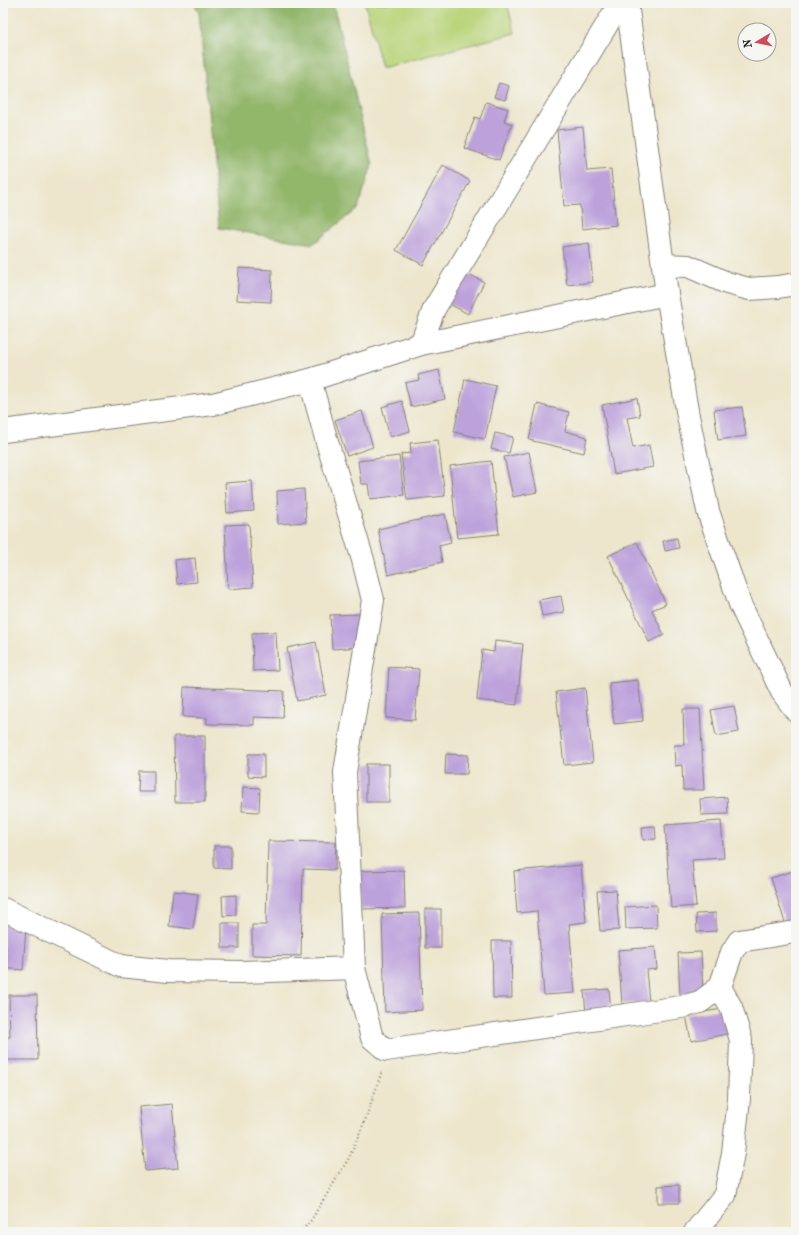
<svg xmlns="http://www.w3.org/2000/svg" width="799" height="1235" font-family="'IM FELL French Canon',serif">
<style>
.green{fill:#b9d47a;stroke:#6a784b}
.forest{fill:#92b66a;stroke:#576943}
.building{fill:#bca1db}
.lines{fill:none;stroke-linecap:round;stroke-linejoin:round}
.minor-casing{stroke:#848174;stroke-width:24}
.path{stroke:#848174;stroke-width:2.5;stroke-dasharray:1 3;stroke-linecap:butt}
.minor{stroke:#fff;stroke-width:22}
</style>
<rect width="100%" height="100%" fill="#f6f6f2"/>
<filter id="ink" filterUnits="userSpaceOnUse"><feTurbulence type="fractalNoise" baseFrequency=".025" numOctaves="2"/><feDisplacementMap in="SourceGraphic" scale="8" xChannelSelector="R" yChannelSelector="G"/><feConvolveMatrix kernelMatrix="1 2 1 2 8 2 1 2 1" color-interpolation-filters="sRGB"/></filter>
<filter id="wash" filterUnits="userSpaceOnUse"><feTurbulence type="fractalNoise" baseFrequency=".012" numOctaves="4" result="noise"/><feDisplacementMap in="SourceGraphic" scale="16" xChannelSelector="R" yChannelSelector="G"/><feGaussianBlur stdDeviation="0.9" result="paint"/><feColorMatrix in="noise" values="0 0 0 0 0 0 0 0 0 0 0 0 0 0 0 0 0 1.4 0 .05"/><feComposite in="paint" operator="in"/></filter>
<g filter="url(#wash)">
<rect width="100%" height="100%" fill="#ede6cc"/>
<polygon class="green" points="365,3 507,3 515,33 382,68"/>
<polygon class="forest" points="194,3 333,3 372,165 358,208 313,244 219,228 199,13"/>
<g id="blocks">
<g class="building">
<polygon points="499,83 509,86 505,100 494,97"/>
<polygon points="486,102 508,109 504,121 512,124 499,160 464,148 475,117 480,119"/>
<polygon points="583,127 587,171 611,169 616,225 582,229 580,205 564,206 557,130"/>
<polygon points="443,165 470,181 423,265 396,250"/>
<polygon points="589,243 593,282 567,285 562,247"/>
<polygon points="239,268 272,270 271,302 237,300"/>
<polygon points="463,271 484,282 468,314 446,302"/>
<polygon points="439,370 445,399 411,407 405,383 419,380 418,375"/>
<polygon points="465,379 496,386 485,439 454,432"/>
<polygon points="637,398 640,416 627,418 633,448 649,445 653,467 614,474 602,405"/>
<polygon points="402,401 410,431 390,437 382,407"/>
<polygon points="537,404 569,412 565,431 587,437 584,453 529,440"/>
<polygon points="742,407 746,436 718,440 714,410"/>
<polygon points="362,411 373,447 347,456 335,420"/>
<polygon points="495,433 513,437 509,453 491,449"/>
<polygon points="438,440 445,496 407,500 401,454 411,453 410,443"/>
<polygon points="529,452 537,492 513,497 504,457"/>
<polygon points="399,456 404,495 370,499 368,484 361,484 358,461"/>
<polygon points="491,461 499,534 457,538 450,466"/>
<polygon points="252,481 254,511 227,513 225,483"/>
<polygon points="304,489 306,522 278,524 277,491"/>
<polygon points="445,514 451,543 439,546 442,562 388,575 378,529"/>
<polygon points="249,524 253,587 228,589 225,525"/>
<polygon points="677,538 679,548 665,551 663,541"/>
<polygon points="637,542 666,604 652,610 664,635 649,642 608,556"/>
<polygon points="195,558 197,582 177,584 175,560"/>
<polygon points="561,596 564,612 542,616 539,600"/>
<polygon points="361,614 362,647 332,649 330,615"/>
<polygon points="276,632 278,670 253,671 252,633"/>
<polygon points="495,641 523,644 517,705 477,700 482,650 494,652"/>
<polygon points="316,642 326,695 297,701 287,648"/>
<polygon points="389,667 419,669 415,720 386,718"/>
<polygon points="638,680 643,721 614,724 609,683"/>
<polygon points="184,687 284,691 283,718 254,717 254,725 207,724 207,718 183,717"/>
<polygon points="585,688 593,762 564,765 556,692"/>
<polygon points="734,706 739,732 716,736 711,710"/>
<polygon points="683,709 700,709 704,790 683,790 682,765 675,766 674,745 684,745"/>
<polygon points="174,736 205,736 205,802 175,802"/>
<polygon points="248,754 264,754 264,777 248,776"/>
<polygon points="446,754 468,755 467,774 445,774"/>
<rect x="366" y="764" width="23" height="38"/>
<polygon points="139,771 154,771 154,792 138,792"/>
<polygon points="243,787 260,788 259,812 242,811"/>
<polygon points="727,797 728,814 701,815 700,799"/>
<polygon points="721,821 724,858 692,860 696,906 671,908 665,825"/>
<polygon points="655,826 656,839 643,840 642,827"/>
<polygon points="268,841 336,842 335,870 303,869 301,956 252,955 252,925 266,925"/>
<polygon points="214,846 231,846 231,869 214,868"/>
<polygon points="581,865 586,922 569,924 575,993 544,995 537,911 517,913 514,871"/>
<polygon points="404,870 405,908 361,909 360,871"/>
<polygon points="796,870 796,923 786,926 771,878"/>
<polygon points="616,890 619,930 600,931 597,891"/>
<polygon points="173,891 198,894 193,929 169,926"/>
<polygon points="236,895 236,915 223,916 222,896"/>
<polygon points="656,905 657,928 626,929 625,907"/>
<rect x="425" y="909" width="16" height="39"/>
<polygon points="419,913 422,1010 385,1012 382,914"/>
<polygon points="716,913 716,931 697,932 696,914"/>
<rect x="222" y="923" width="17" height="25"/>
<polygon points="3,924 26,926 23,970 3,968"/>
<polygon points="492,941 511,941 512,998 493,998"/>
<polygon points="655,947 657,969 646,970 649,1002 622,1004 618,950"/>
<polygon points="701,952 703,994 680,996 678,953"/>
<polygon points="609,989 611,1011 586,1013 584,991"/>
<polygon points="9,995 37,995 38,1060 3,1060 3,1037 10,1037"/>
<polygon points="722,1009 727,1034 691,1041 686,1015"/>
<polygon points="172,1104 178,1168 145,1171 139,1107"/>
<polygon points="679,1185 679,1203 658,1203 658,1186"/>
</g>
</g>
</g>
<g filter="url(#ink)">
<use href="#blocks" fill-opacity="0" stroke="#848174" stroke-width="1"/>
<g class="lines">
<g class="minor-casing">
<g id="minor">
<polyline points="627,3 667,294 688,416 708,511 740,604 782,692 796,711"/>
<polyline points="663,265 688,266 727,283 749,289 778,287 796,284"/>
<polyline points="421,344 434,309 620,3"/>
<polyline points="310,380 327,442 363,560 373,600 345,772 354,968"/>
<polyline points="3,431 213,404 310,380 421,344 667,294"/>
<polyline points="3,909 121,966 168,971 242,972 354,968 372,1038 386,1050 681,1007 700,1002 720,987 732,952 739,941 796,932"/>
<polyline points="695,1232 725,1195 733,1153 739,1099 741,1040 731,1007 720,987"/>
</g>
</g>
<polyline class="path" points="299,1232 301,1231 310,1222 349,1158 366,1118 382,1071"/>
<use href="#minor" class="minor"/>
</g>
</g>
<rect width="799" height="1235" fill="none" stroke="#f6f6f2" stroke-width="16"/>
<g transform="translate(757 42) rotate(261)"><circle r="19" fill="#f6f6f2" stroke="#9f9f9c"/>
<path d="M0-3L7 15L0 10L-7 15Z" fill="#d1495b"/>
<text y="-6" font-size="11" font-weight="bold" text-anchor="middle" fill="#1c1c1c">N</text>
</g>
</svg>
